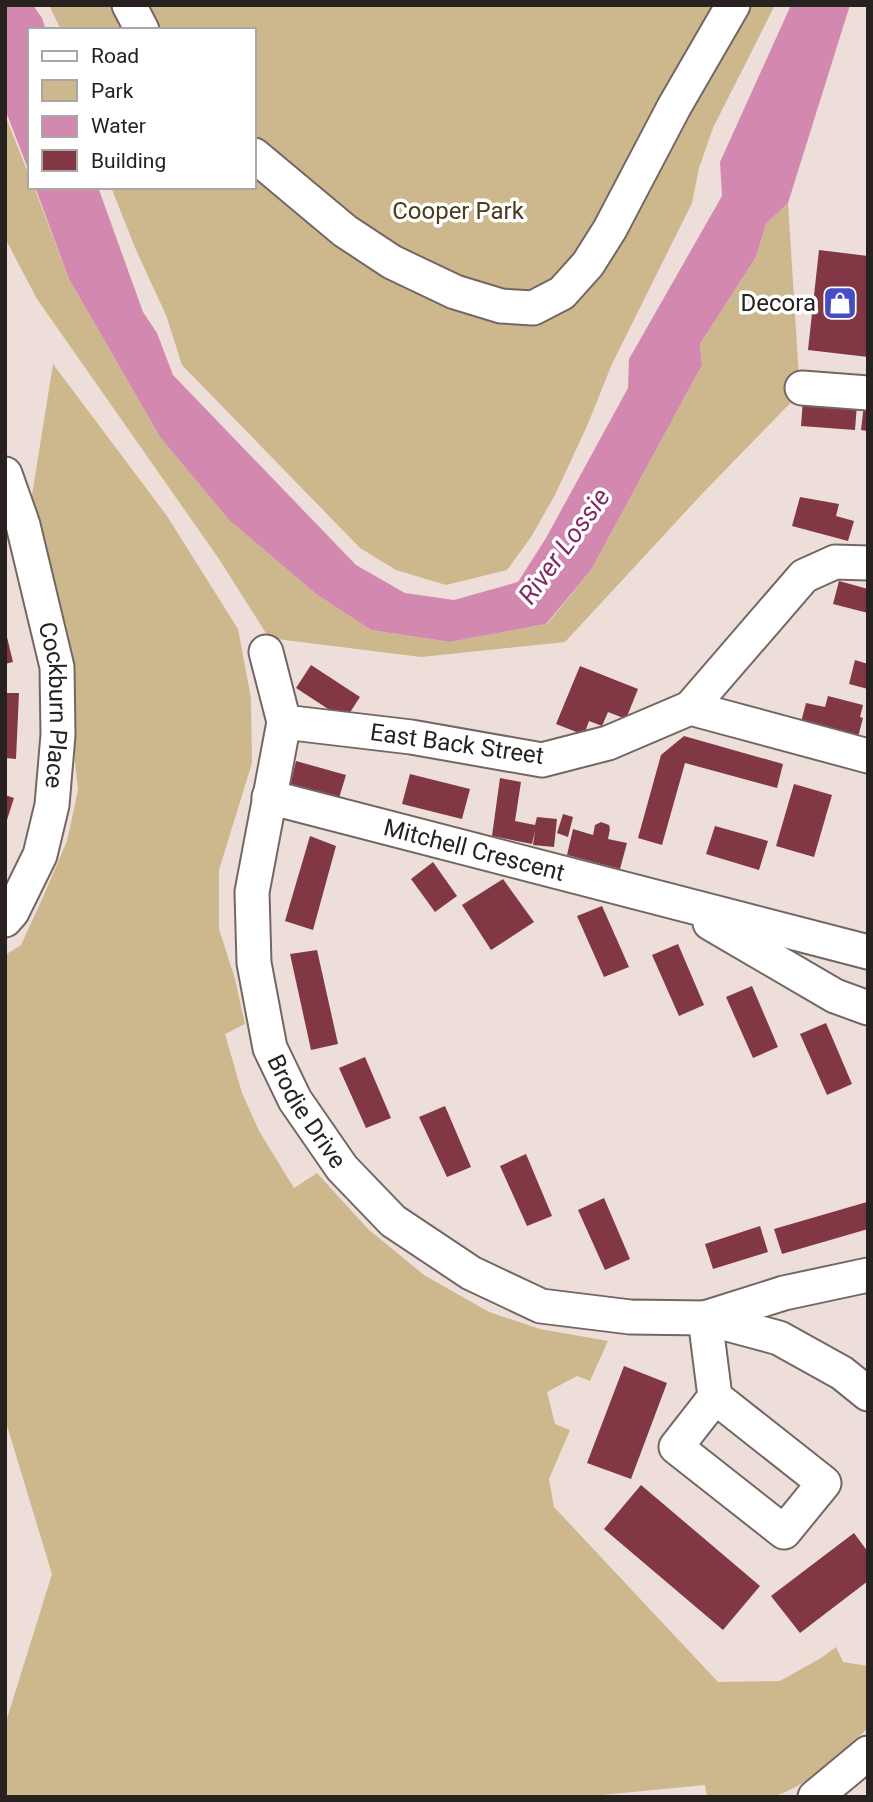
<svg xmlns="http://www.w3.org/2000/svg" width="873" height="1802" font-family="Roboto,sans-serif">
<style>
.green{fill:#cdb88e}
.water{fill:#d389af}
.building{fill:#813844}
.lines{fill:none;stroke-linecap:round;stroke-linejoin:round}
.minor-casing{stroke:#746763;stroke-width:37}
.minor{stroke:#fff;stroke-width:33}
.labels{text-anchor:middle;stroke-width:7;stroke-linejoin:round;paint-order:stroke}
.park-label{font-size:24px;fill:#4a3b1a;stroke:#fff}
.poi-label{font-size:24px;fill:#272220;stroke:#fff;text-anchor:end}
.street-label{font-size:24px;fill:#272220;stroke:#fff}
.water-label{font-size:26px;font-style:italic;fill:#812b5e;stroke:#fff}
</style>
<rect width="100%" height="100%" fill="#edded9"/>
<g class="green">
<polygon points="49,5 775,5 713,128 699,168 692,203 612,364 587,426 555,495 531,537 507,570 446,585 396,570 360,548 182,365 166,315 136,250 111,187 254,187 254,30 61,30"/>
<polygon points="5,115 30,178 30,187 34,187 69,279 160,437 229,520 316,594 371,630 450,642 547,624 591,570 702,365 700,344 756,257 766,224 788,203 800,393 701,495 565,642 421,657 269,638 219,559 37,299 7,242"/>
<path d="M53,364L167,516L238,629L251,698L252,763L219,870V929L235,979L245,1024L225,1034L242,1093L259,1131L294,1188L317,1173L368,1229L424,1275L489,1312L540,1329L608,1341L590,1381L577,1376L547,1392L555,1424L570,1430L549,1479L554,1507L718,1682L780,1681L821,1658L836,1647L843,1662L868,1666V1728C843,1752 807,1787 774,1796C758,1800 724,1797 707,1797L705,1785L581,1797H5V1725L52,1574L5,1419V955L21,945L43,897L67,841L78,790L71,726L29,514Z"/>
</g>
<g class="water">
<polygon points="5,5 33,5 42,18 46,30 30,30 30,174 5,109"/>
<polygon points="791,5 850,5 788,203 766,224 756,257 700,344 702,365 591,570 546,624 450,642 371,630 316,594 229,520 160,437 69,279 35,187 98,187 143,312 157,333 173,375 356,565 405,593 454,600 518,582 546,538 628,388 629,359 722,196 720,162"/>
</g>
<g class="building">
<polygon points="819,250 868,256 868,357 808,350"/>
<polygon points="803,400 857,404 855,430 801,426"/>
<polygon points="864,404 868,404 868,431 861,430"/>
<polygon points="800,497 839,504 836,516 854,521 848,541 792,526"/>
<polygon points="839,581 868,589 868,613 833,604"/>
<polygon points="5,629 13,662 5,664"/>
<polygon points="855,660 868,664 868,689 849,684"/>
<polygon points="311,665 360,697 345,720 296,688"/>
<polygon points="580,666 638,689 626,719 608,712 602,726 589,721 584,735 556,724"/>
<polygon points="5,693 19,693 16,759 5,758"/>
<polygon points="828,696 863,705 860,717 863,718 857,741 800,726 806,703 825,707"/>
<polygon points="684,736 783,764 777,788 685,763 662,845 638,838 661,755"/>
<polygon points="296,761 346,775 339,798 290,785"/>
<polygon points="410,774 470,789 462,819 402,804"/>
<polygon points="500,778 521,782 515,821 535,825 537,817 557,819 554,847 533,845 535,831 532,844 492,836"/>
<polygon points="794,784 832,795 814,857 776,846"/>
<polygon points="5,795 14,798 6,823 5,823"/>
<polygon points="563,814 573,817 568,837 557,833"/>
<polygon points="601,822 609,825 610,829 608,839 627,843 620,869 567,855 573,829 593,835 595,825"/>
<polygon points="715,826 768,841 759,870 706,854"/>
<polygon points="310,836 336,846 313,930 285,921"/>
<polygon points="433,862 457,896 435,912 411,879"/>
<polygon points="503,879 534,922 491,950 462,905"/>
<polygon points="602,906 629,967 604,977 577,916"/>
<polygon points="678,944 704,1005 679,1016 652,955"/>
<polygon points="317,950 338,1044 311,1050 290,954"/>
<polygon points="752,986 778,1047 753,1058 726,997"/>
<polygon points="826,1023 852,1084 827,1095 800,1034"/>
<polygon points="365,1057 391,1118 366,1128 339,1068"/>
<polygon points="445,1106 471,1167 447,1177 419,1117"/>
<polygon points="526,1154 552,1216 527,1226 500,1166"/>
<polygon points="604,1198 630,1259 605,1270 578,1210"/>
<polygon points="867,1202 868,1229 782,1254 774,1229"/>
<polygon points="760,1226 768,1252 713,1269 705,1244"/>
<polygon points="624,1366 667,1383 631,1479 587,1463"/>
<polygon points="641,1485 760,1586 723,1630 604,1529"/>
<polygon points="854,1533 868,1552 868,1581 800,1633 771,1596"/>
</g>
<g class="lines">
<g class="minor-casing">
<g id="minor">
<polyline points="129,5 142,30"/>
<polyline points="254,155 345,231 392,262 455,292 501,306 533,308 562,293 588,264 610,229 674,107 733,5"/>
<polyline points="802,388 868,393"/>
<path id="s1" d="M5,474L23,525L57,667L58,735L52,805L40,855L12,912L5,920"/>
<path id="s2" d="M266,652L284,722L252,892L254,963L270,1048L295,1100L342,1168L393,1221L471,1273L541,1306L630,1317L705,1318L779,1338L842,1373L868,1394"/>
<polyline points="690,708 804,576 835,562 868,563"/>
<polyline points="284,722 411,737 542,760 608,743 690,708 868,756"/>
<path id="s3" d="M269,797L868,952"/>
<polyline points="710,923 835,996 868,1008"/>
<polyline points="715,1397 676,1447 784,1532 824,1483 715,1397 705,1318 784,1293 868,1275"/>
<polyline points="815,1797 868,1753"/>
</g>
</g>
<use href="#minor" class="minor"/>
</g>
<defs>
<g id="shop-square" transform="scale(1.75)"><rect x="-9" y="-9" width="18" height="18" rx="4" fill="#464ec3" stroke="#fff"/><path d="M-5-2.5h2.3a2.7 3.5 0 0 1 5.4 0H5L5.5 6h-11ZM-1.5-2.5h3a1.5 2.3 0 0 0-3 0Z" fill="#fff"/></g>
</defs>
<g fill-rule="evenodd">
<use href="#shop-square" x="840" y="303"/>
</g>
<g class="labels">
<g class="park-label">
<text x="458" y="219">Cooper Park</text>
</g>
<g class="poi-label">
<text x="816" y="311">Decora</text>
</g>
<g class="street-label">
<text dy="8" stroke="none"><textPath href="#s1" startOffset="238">Cockburn Place</textPath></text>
<text transform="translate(457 744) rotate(8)" y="8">East Back Street</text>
<text dy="8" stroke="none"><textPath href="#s3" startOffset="212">Mitchell Crescent</textPath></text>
<text dy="8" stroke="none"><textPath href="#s2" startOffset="476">Brodie Drive</textPath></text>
</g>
<g class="water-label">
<text transform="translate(564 546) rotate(-54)" y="9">River Lossie</text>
</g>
</g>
<rect width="873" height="1802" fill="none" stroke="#272220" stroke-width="14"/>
<rect x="28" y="28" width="228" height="161" fill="#ffffff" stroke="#a9a7a6" stroke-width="2"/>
<rect x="42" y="51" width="35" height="10" fill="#ffffff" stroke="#a9a7a6" stroke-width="2"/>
<text x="91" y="63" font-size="21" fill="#272220">Road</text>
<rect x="42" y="80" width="35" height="21" fill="#cdb88e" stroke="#a9a7a6" stroke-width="2"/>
<text x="91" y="98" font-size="21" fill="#272220">Park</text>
<rect x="42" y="116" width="35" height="21" fill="#d389af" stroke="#a9a7a6" stroke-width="2"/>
<text x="91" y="133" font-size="21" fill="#272220">Water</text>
<rect x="42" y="150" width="35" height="21" fill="#813844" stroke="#a9a7a6" stroke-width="2"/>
<text x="91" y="168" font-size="21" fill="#272220">Building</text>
</svg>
